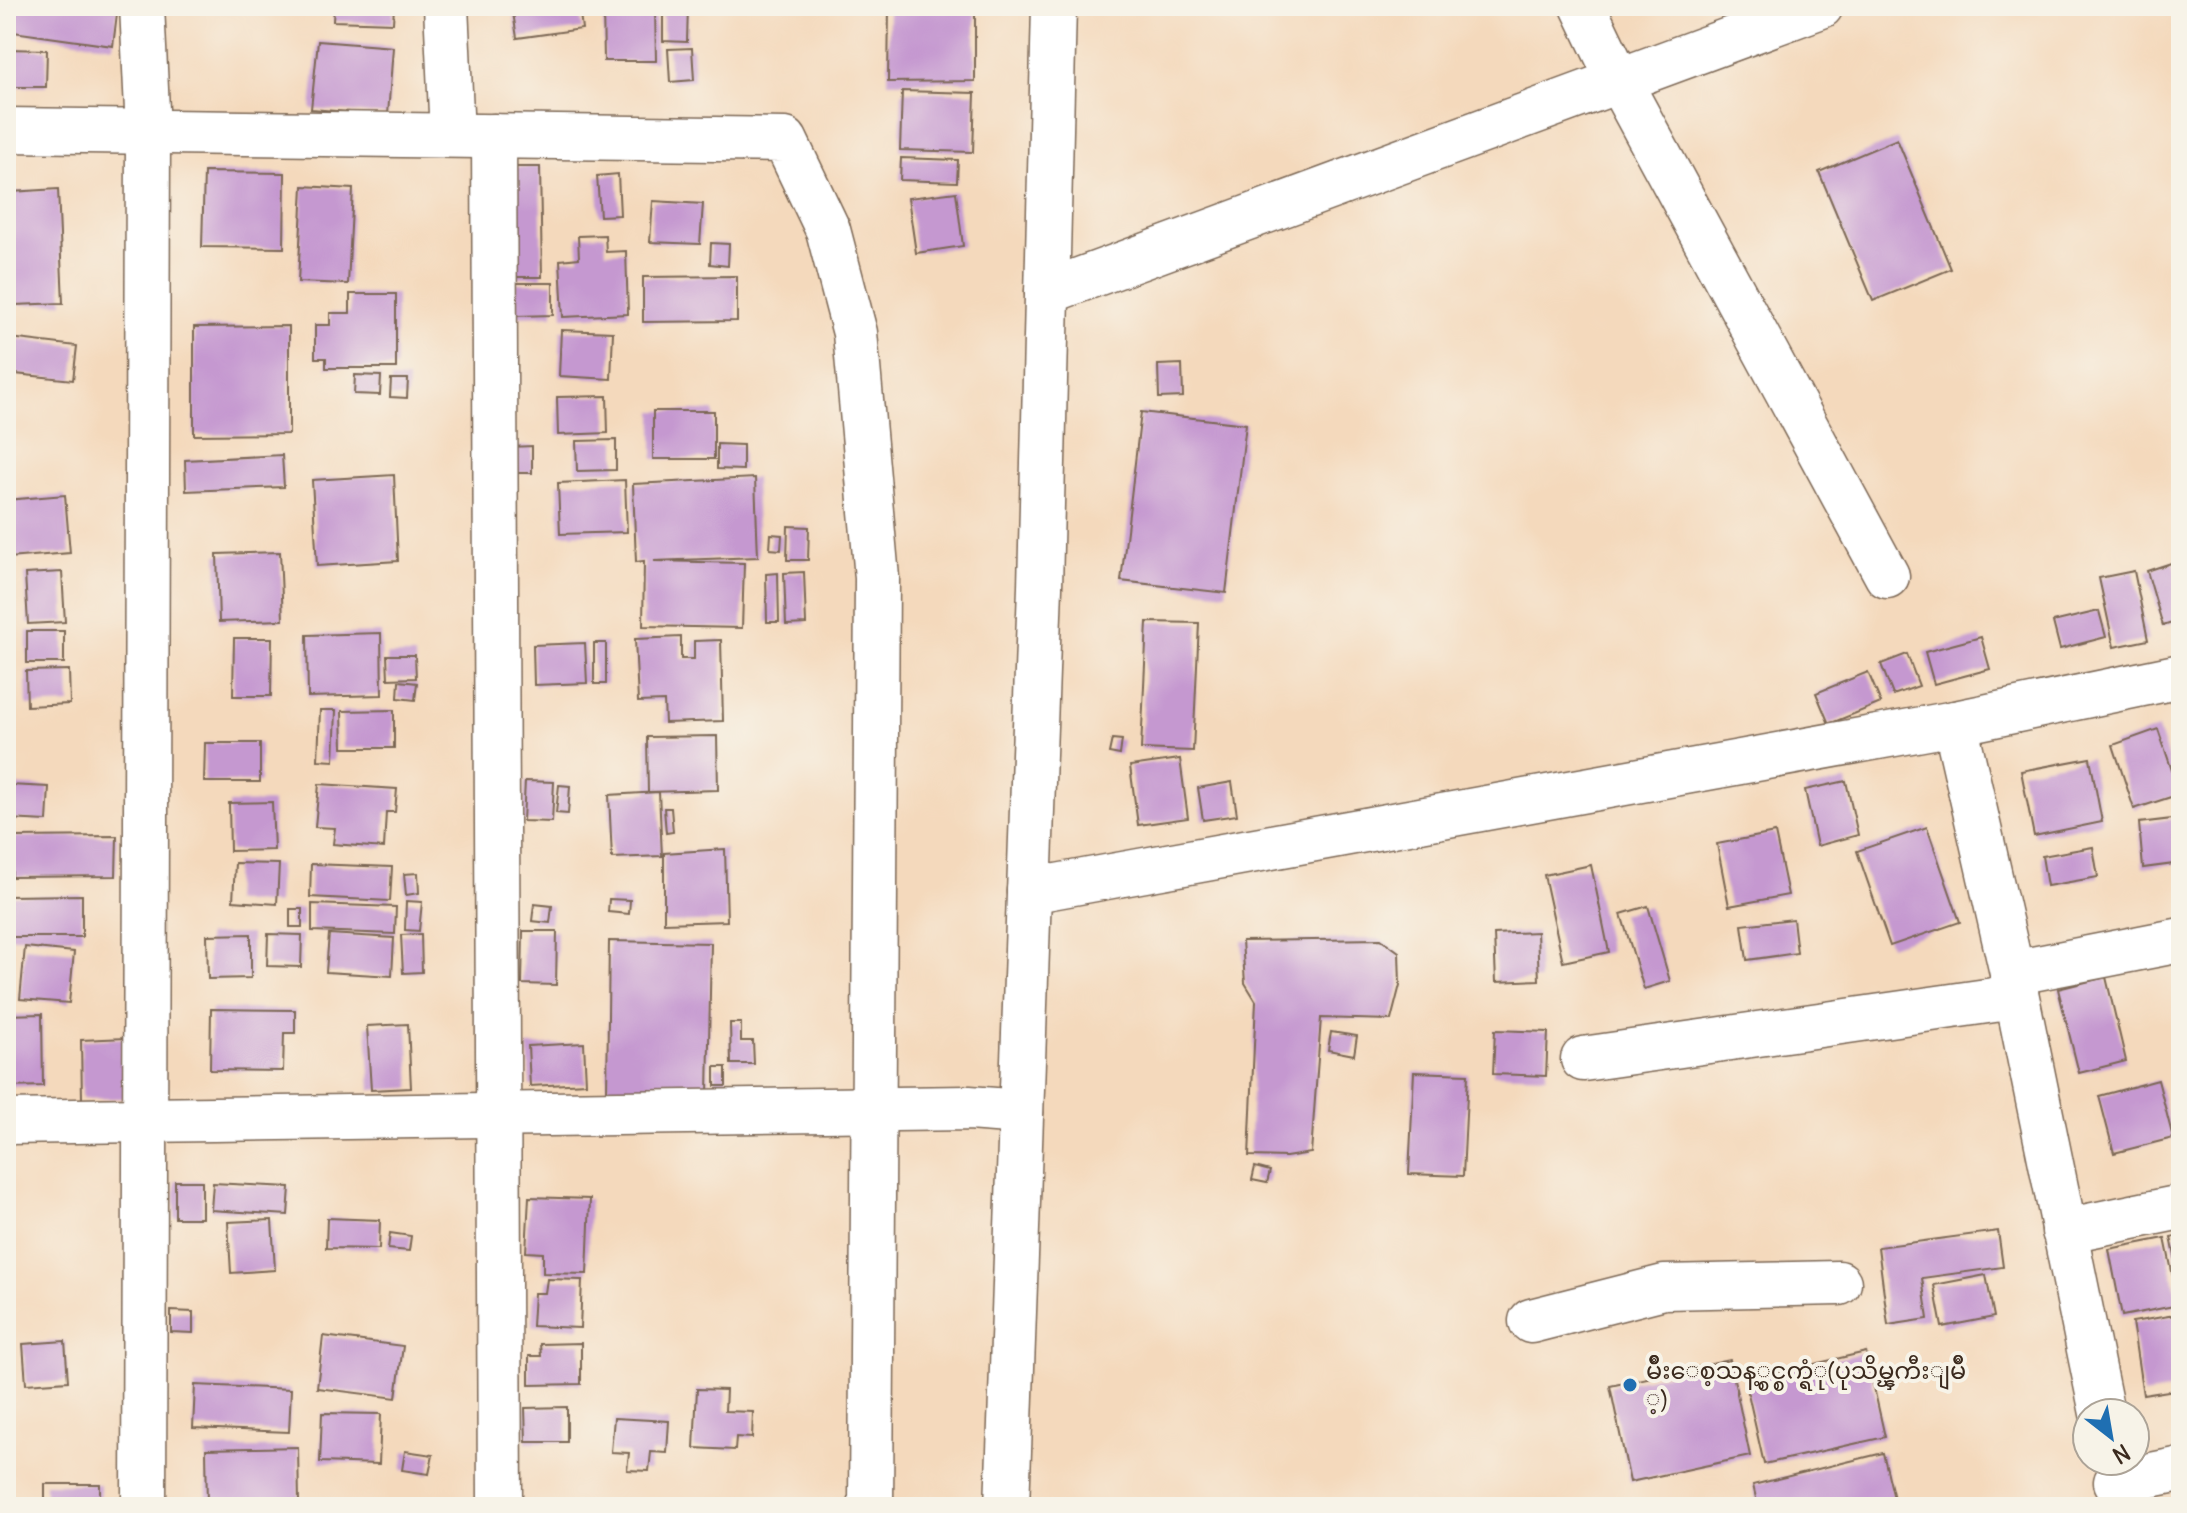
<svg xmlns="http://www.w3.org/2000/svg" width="2187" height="1513" font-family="Delius,'Noto Sans Myanmar',sans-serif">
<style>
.building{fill:#c598d0}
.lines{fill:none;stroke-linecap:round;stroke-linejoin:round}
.minor-casing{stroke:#7c6755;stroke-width:47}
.minor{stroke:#fff;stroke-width:44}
.poi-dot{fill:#1f6fb2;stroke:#f7f3e8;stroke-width:3}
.labels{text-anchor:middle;stroke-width:8;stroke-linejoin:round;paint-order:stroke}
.poi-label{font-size:24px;fill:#3b2a1e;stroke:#f7f3e8;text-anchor:start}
</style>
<rect width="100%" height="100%" fill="#f7f3e8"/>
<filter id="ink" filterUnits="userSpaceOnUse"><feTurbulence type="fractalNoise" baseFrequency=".0125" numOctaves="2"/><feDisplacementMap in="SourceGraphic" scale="16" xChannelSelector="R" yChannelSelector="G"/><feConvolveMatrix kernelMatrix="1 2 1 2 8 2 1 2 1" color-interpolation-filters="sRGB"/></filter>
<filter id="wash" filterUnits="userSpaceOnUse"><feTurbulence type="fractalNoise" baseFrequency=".006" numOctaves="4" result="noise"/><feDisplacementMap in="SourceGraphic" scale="32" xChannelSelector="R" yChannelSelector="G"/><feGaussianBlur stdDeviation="1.8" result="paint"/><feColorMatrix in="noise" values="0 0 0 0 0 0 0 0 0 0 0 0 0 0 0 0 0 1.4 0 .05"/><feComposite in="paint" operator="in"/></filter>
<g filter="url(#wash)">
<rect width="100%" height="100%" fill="#f4d9bc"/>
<g id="blocks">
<g class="building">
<polygon points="6,6 118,6 113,46 6,31"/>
<polygon points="334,6 394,6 393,23 333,21"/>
<polygon points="512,6 579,6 582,29 517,38"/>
<polygon points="603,6 655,6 656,61 604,61"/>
<polygon points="663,6 688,6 687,42 663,41"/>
<polygon points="889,6 975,6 975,81 888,82"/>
<polygon points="318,41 393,47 388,115 311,109"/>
<polygon points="692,48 694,80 670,82 668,49"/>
<polygon points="6,49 47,50 46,87 6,87"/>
<polygon points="902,91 975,93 973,152 900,150"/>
<polygon points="1897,139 1951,269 1873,301 1819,172"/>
<polygon points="901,158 958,160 957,182 900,180"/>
<polygon points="505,167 540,167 542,277 507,277"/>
<polygon points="204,172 285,173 284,248 202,247"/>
<polygon points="618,174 620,215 600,216 597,176"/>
<polygon points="303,186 353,189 348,284 298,282"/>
<polygon points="58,189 63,303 15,305 11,192"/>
<polygon points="956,192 963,246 916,253 908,198"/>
<polygon points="653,201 703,204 700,244 650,242"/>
<polygon points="605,235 606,252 626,251 628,314 563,317 560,260 579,258 578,236"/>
<polygon points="711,243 729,244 728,266 710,264"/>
<polygon points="737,276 737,321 643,322 643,277"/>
<polygon points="515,283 553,283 553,315 516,316"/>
<polygon points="350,294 396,294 396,368 326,368 326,358 315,358 315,325 330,325 330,313 350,313"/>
<polygon points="289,326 289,434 194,435 194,327"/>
<polygon points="561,330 613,332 611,379 559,376"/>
<polygon points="10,338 77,346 73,380 6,373"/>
<polygon points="1182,364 1183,397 1159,398 1158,365"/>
<polygon points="355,375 381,376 380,395 354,394"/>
<polygon points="391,379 408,379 407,398 390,397"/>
<polygon points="607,396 608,433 558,435 557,397"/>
<rect x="653" y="411" width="61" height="48"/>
<polygon points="1141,412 1246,424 1226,593 1121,581"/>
<polygon points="616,440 616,470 577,471 576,441"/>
<polygon points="717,444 743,445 743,470 717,469"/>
<polygon points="532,446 532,473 511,473 511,447"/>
<polygon points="282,455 284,487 186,491 185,460"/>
<polygon points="394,475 398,561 317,566 312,480"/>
<polygon points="755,478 758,557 654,561 744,563 742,628 643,626 644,561 636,562 633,484"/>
<polygon points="625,480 627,532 560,534 558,483"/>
<polygon points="65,495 70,553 8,558 6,500"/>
<polygon points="788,526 809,527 808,560 787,560"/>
<polygon points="771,534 782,535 781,550 770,549"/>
<polygon points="280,552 283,620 219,622 217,554"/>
<polygon points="2174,562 2181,586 2181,620 2163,626 2147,571"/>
<polygon points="2134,571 2148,640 2114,647 2099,578"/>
<polygon points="62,572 65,622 28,624 25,574"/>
<polygon points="804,572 806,624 786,625 784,573"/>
<polygon points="778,573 779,622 767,622 766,574"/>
<polygon points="2099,611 2106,637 2060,649 2053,622"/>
<polygon points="1147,622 1199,623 1193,751 1141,749"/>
<rect x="27" y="631" width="37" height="32"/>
<polygon points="381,633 382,695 308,697 307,635"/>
<polygon points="681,637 681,659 694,659 694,641 721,640 723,721 665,723 664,701 638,702 635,639"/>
<polygon points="1981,637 1990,669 1934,684 1925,652"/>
<polygon points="234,638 272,638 271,696 233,696"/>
<polygon points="585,643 587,683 534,685 533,645"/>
<rect x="594" y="643" width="12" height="41"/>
<polygon points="1907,654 1919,686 1893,695 1881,664"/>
<polygon points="387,655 415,655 416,678 388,679"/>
<polygon points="69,670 70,704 27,706 26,671"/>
<polygon points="1868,672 1881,703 1829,724 1816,693"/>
<polygon points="399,681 417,683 415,700 398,698"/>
<polygon points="320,710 336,710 334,761 318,760"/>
<polygon points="394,710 394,748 343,748 342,711"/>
<polygon points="2158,729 2180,794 2134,809 2113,745"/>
<polygon points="717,736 718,790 648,792 647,737"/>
<polygon points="1112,739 1122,740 1120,755 1109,753"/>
<polygon points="205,743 260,743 260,782 204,782"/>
<polygon points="2090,758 2102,822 2034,836 2021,771"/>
<polygon points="1180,759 1188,818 1138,825 1130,766"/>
<polygon points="525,781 554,782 552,822 523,821"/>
<polygon points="1846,781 1858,835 1817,846 1805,790"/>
<polygon points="1232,782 1237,815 1203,820 1198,788"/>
<polygon points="319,784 397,789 395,812 386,812 384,848 333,844 335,828 315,827"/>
<polygon points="9,785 49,787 47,821 8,819"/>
<polygon points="559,785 570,786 568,814 556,813"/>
<polygon points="659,792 662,856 612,858 609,795"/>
<polygon points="272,802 274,850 230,851 229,803"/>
<polygon points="664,808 671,808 673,832 666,833"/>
<polygon points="2181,818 2181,863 2143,868 2139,823"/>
<polygon points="1927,827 1960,922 1890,946 1857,851"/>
<polygon points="1775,833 1788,895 1729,906 1717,844"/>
<polygon points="117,836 116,876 12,877 12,837"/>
<polygon points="2093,847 2098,877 2047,886 2042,856"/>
<polygon points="725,849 727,921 664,923 664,853"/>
<polygon points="235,863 279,864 277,904 233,901"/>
<polygon points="311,864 392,867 390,901 310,897"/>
<polygon points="1591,865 1609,952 1563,962 1544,875"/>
<polygon points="418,873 419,893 406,895 404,874"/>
<polygon points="82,895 82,937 6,937 6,896"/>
<polygon points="609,899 630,900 629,914 608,912"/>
<polygon points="406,901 422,902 419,931 405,930"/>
<polygon points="312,904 396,907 395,934 312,931"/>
<polygon points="534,904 552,906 550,923 532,921"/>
<polygon points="1648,906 1670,981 1644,989 1621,914"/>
<rect x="290" y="909" width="12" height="18"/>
<polygon points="1793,919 1797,953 1747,960 1742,925"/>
<polygon points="523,931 557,931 556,985 522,984"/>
<polygon points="1537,932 1539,980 1496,982 1494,934"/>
<polygon points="251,934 251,978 208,979 207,935"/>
<polygon points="268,934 302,935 301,967 267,966"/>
<polygon points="329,934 394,938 392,976 326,972"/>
<polygon points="421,934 422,972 403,973 401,935"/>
<polygon points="1381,939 1399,952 1400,985 1391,1020 1321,1018 1311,1153 1286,1157 1249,1156 1256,1001 1245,983 1242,941"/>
<polygon points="609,941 711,943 708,1094 607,1093"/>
<polygon points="25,947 74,952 69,1003 20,999"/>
<polygon points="2106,977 2126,1061 2079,1073 2058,989"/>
<polygon points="211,1009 295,1010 295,1033 284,1033 283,1071 210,1070"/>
<polygon points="42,1014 43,1086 6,1087 6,1015"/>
<polygon points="730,1023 741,1023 741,1041 753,1041 754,1064 731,1064"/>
<polygon points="408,1024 411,1088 371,1090 367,1026"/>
<polygon points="1495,1030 1548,1032 1546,1076 1493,1074"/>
<polygon points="1331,1032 1357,1036 1354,1055 1328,1050"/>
<polygon points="126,1038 128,1098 82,1099 81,1040"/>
<polygon points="584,1043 586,1083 530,1086 528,1046"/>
<rect x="715" y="1067" width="11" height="19"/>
<polygon points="1414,1072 1468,1074 1463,1176 1409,1174"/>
<polygon points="2158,1080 2173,1138 2114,1153 2099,1096"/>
<polygon points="1255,1167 1270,1171 1267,1183 1252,1180"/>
<rect x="175" y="1181" width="27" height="37"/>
<polygon points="213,1183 290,1187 288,1215 211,1210"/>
<polygon points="529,1197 590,1199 587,1274 543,1273 543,1253 526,1252"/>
<polygon points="327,1218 380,1220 379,1249 326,1248"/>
<polygon points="272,1220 275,1270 231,1273 228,1222"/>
<polygon points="1998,1231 2003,1267 1922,1278 1928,1319 1888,1325 1878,1247"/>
<polygon points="390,1233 411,1236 409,1251 388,1249"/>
<polygon points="2181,1235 2181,1280 2180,1280 2171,1237"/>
<polygon points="2165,1238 2179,1305 2122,1316 2109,1249"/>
<polygon points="1986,1275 1994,1317 1942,1327 1934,1285"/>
<polygon points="547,1279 582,1280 580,1328 532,1326 534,1293 545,1293"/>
<polygon points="171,1311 193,1312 193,1333 171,1332"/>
<polygon points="2181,1314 2181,1389 2143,1395 2132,1322"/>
<polygon points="323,1336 403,1346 396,1398 317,1388"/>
<polygon points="65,1341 68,1381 26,1384 23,1344"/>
<polygon points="581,1343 581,1384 529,1385 529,1356 541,1356 540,1344"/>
<polygon points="1866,1352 1885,1437 1764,1464 1745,1380"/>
<polygon points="1730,1360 1750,1456 1630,1482 1610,1386"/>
<polygon points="195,1385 291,1389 289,1432 193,1428"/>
<polygon points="697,1389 726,1390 725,1411 753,1412 752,1438 736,1437 735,1450 694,1448"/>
<polygon points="567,1407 567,1442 526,1442 525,1408"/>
<polygon points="322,1413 381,1414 379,1464 320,1462"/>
<polygon points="614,1418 669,1421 667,1453 651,1452 649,1471 627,1470 629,1453 611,1452"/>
<polygon points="298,1447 299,1503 207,1505 206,1449"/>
<polygon points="405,1451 433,1455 429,1474 402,1470"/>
<polygon points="1883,1453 1896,1507 1758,1507 1753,1485"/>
<rect x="45" y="1484" width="55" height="23"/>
<polygon points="631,1501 683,1503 682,1507 631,1507"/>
</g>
</g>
</g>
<g filter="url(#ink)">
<use href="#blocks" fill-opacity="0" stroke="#7c6755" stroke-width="2"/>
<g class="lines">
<g class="minor-casing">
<g id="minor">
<polyline points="142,6 148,131 144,1507"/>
<polyline points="446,6 452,135"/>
<polyline points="1583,6 1619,81 1887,576"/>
<polyline points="6,130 785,140 828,230 855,333 877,578 871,1507"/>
<polyline points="494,136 500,1507"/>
<polyline points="1047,292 1821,6"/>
<polyline points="1955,723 2012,973 2102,1413"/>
<polyline points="1029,891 1955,723 2181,676"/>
<polyline points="2012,973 2181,940"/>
<polyline points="1583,1059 2015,997"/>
<polyline points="6,1122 895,1109 969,1108 1021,1112"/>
<polyline points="2064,1231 2181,1207"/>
<polyline points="1531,1321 1664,1287 1839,1283"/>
<polyline points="2116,1482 2181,1469"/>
<polyline points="1007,1507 1040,587 1054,6"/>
</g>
</g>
<use href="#minor" class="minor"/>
</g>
</g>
<circle class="poi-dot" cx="1630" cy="1385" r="8"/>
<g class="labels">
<g class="poi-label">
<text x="1646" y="1379">မ်ိဳးေစ့သန့္စင္စက္ရံု(ပုသိမ္ၾကီးျမိဳ<tspan x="1646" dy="28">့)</tspan></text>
</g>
</g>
<rect width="2187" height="1513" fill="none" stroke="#f7f3e8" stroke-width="32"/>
<g transform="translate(2111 1437) rotate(149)"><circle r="38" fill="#f7f3e8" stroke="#aca397" stroke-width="2"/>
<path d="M0-6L14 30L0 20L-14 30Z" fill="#1f6fb2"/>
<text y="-12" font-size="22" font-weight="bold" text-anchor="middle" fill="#3b2a1e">N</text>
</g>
</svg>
